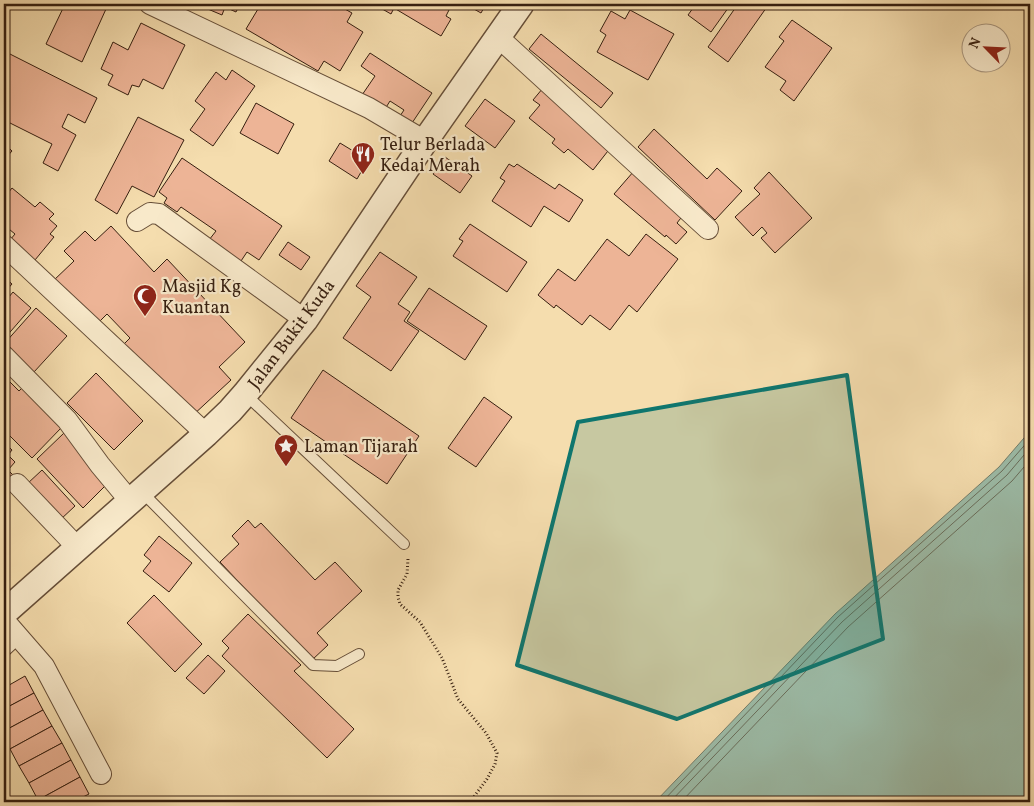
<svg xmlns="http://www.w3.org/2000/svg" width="1034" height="806" font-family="Vollkorn,serif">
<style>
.water{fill:#9cbca8;stroke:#737d6b}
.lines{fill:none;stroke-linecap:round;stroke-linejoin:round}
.shore{stroke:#696e5c;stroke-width:1}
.building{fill:#edb496;stroke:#361f10}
.service-casing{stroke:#664e38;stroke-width:12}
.minor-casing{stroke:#664e38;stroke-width:22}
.tertiary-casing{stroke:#664e38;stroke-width:28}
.path{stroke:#361f10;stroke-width:3;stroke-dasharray:1 2.5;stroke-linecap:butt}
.service{stroke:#f8e9ca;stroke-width:10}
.minor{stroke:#f8e9ca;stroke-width:20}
.tertiary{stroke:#f8e9ca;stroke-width:25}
.marked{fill:#0f766e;fill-opacity:0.2;stroke:#0f766e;stroke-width:4;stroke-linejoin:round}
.labels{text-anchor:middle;stroke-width:4.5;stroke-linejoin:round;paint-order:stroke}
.poi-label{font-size:18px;fill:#361f10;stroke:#f8e9ca;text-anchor:start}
.street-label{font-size:18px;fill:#361f10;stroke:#f8e9ca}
</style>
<rect width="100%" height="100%" fill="#f5ddae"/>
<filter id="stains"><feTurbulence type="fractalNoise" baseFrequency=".004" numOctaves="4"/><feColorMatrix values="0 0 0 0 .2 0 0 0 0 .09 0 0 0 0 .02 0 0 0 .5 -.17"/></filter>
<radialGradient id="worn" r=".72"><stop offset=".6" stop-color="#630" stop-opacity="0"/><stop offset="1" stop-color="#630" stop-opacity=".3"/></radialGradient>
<polygon class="water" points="1030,431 1030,802 655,802 835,614 999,467"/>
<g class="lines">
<g class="shore">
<polyline points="662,802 838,617 1002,471 1030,439"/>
<polyline points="670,802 842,622 1007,475 1030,448"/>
<polyline points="681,802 848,627 1012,481 1030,460"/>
</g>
</g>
<g class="building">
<polygon points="65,4 94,4 106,9 82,62 46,44"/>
<polygon points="196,4 240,4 236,12 225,7 222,15"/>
<polygon points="261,4 336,4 352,13 347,22 363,32 340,71 324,61 318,71 246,29"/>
<polygon points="378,4 452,4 446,16 451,19 441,36 394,8 391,14 377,6"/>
<polygon points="465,4 486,4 481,13"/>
<polygon points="696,4 731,4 711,32 688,15"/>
<polygon points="738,4 769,4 728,62 708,47"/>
<polygon points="630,10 674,34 648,80 597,52 606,35 600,31 611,11 625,19"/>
<polygon points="792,20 832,48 794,101 780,90 786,81 765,67 784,41 779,37"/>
<polygon points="141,23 185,45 163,89 143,79 139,87 132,85 128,95 108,85 113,75 101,69 113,42 128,50"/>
<polygon points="541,34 613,93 601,108 529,49"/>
<polygon points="4,51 97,98 85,123 68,114 62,127 76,135 58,171 43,163 52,144 4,120 6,113 4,112 4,88 7,81 4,80"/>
<polygon points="370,53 432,93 410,126 398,119 404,110 390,101 385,109 362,95 375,76 361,66"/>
<polygon points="232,70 255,86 213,146 190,130 205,109 195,101 216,72 226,80"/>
<polygon points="543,88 615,142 593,170 568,149 564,153 552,143 555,139 529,118 540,105 533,100"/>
<polygon points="485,99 515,121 495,148 465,126"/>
<polygon points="256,103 294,124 278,154 240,133"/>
<polygon points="138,117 184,140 154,197 132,186 117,214 95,200"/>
<polygon points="654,129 707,179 717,168 742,191 715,220 638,147"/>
<polygon points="4,143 12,151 4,160"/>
<polygon points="340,143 368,160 357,179 329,161"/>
<polygon points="445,157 472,176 460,193 433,174"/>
<polygon points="182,158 282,226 259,260 247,252 241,261 209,240 216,231 181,207 177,212 164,203 167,198 159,192"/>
<polygon points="509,164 514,167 517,164 555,189 559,184 583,200 569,222 544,206 531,227 492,201 505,181 500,178"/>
<polygon points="634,171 684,214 677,223 687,232 676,244 666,235 665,237 614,194"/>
<polygon points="769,172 812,218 775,253 761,238 767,233 762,227 753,236 735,217 760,194 754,188"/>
<polygon points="12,188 35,207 40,202 54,214 49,219 57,226 50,234 54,237 35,260 10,240 15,234 4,225 4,198"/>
<polygon points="470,224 527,262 507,292 453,256 463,241 459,239"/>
<polygon points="111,226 154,272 167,259 245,342 219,367 231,380 192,416 124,344 130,338 107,314 95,326 53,281 74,261 64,251 85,231 95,241"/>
<polygon points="646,234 678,259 637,312 629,305 610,330 590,315 582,325 556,305 554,308 538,295 558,269 575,281 607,239 629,256"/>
<polygon points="288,242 310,257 301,270 279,255"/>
<polygon points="380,252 417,277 398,304 410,312 404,321 419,331 391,371 343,338 371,297 356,286"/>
<polygon points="4,277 12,284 4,293"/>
<polygon points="429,288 487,326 465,360 407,321"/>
<polygon points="13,292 31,308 4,339 4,303"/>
<polygon points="36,308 67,336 34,372 4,344"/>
<polygon points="323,370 419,436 387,484 291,418"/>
<polygon points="96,373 143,421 114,450 67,403"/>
<polygon points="4,376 19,391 23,387 62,427 32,458 4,430"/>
<polygon points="484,397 512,417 476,467 448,448"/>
<polygon points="64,433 108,483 83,508 37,459"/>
<polygon points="4,442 12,450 8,455 15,462 8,470 18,480 6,491 4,489"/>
<polygon points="42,470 75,506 60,520 27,484"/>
<polygon points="248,520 255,528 261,523 315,580 335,562 362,591 317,633 328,645 312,660 220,562 239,544 232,536"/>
<polygon points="159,536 192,563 169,592 143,571 151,561 144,555"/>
<polygon points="154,595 202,644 175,672 127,623"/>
<polygon points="248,614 301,665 294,671 354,729 327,758 222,656 229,648 222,641"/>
<polygon points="208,655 225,671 204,694 186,678"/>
<polygon points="25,676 34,693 4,709 4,688"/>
<polygon points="34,693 43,710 4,731 4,709"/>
<polygon points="43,710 52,726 10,749 4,737 4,731"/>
<polygon points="52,726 62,743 19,766 10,749"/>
<polygon points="62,743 71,760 29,783 19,766"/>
<polygon points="71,760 80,777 38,800 29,783"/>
<polygon points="80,777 89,794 73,802 39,802 38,800"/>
</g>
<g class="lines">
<g class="service-casing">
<g id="service">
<polyline points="245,394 404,544"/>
<polyline points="141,491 313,665 337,666 359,654"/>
<polyline points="4,652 19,638"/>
</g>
</g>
<g class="minor-casing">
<g id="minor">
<polyline points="150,4 369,108 425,141"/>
<polyline points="498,37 708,229"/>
<polyline points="137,221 150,213 159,214 305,320"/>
<polyline points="4,245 206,434"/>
<polyline points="4,356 67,420 100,465 130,501"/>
<polyline points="17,484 77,547"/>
<polyline points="4,620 44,666 101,774"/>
</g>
</g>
<g class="tertiary-casing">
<polyline id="tertiary" points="4,613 206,434 230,411 245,394 305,320 425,141 521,4"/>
</g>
<polyline class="path" points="408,559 407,574 398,590 398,597 400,604 420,622 442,658 458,699 486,733 497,753 495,764 487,779 470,802"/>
<use href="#service" class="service"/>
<use href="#minor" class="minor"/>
<use href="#tertiary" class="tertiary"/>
</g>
<path class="marked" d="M847,375L883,639L677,719L517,665L578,422Z"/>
<defs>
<g id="restaurant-pin" transform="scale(1.25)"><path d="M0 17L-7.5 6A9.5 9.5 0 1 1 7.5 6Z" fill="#8f2418" stroke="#f8e9ca"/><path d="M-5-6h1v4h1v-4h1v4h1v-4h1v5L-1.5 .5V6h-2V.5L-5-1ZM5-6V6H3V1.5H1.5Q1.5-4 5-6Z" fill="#fff"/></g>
<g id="mosque-pin" transform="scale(1.25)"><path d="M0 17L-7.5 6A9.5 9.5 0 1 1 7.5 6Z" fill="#8f2418" stroke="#f8e9ca"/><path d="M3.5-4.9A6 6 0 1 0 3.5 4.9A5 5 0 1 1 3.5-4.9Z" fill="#fff"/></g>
<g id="sight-pin" transform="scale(1.25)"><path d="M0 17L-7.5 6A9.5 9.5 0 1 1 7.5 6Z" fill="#8f2418" stroke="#f8e9ca"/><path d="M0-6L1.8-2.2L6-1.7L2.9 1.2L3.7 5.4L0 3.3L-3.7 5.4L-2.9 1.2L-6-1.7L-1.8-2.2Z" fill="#fff"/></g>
</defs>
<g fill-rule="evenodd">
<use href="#restaurant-pin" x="363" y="154"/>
<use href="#mosque-pin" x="145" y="296"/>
<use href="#sight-pin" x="286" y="446"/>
</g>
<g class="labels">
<g class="poi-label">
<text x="380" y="150">Telur Berlada<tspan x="380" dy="21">Kedai Merah</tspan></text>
<text x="162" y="292">Masjid Kg<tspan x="162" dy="21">Kuantan</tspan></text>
<text x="304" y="452">Laman Tijarah</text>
</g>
<g class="street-label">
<text transform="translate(291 334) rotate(-53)" y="6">Jalan Bukit Kuda</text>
</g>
</g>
<rect width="1034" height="806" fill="none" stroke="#f5ddae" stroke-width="20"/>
<rect x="5" y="5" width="1024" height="796" fill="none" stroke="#361f10" stroke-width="2.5"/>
<rect x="10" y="10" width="1014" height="786" fill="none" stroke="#361f10"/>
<g transform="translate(986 48) rotate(294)"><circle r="24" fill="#f8e9ca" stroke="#aa9880"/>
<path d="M0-4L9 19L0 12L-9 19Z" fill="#8f2418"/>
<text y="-8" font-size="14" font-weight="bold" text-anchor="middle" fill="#361f10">N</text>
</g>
<rect width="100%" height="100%" filter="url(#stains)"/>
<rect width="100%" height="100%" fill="url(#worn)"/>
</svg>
